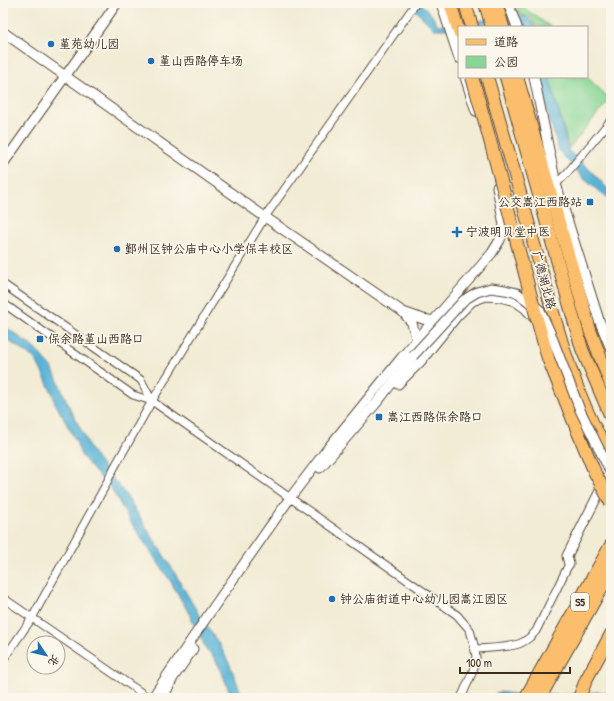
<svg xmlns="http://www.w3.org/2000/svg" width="614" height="701" font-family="'Patrick Hand','LXGW WenKai TC',sans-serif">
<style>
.green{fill:#88d695;stroke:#62805a}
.water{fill:#59b3d7;stroke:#4a6e7a}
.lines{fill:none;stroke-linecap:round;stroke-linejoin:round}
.minor-casing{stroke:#564739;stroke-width:9}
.tertiary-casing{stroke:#564739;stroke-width:11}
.primary-casing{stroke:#564739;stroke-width:14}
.trunk-casing{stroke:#564739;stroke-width:14}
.motorway-casing{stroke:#564739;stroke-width:15}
.minor{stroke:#fff;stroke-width:7}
.tertiary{stroke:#fff;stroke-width:9}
.primary{stroke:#fabe6d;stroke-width:12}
.trunk{stroke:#fabe6d;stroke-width:12}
.motorway{stroke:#fabe6d;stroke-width:13}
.tertiary-bridge-casing{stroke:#564739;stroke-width:11;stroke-linecap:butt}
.trunk-bridge-casing{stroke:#564739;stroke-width:14;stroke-linecap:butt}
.tertiary-bridge{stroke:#fff;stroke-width:9}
.trunk-bridge{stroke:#fabe6d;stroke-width:12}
.poi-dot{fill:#1f6fb2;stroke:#fbf7ec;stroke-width:1.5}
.labels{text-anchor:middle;stroke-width:3.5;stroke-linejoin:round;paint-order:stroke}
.shield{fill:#fbf7ec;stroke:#75685c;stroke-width:1}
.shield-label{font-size:11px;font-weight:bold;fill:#3b2a1e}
.poi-label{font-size:12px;fill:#3b2a1e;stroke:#fbf7ec;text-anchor:start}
.street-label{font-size:12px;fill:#3b2a1e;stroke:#fbf7ec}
</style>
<rect width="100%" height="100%" fill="#fbf7ec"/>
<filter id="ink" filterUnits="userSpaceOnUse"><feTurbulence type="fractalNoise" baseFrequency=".025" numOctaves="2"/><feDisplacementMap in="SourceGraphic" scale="8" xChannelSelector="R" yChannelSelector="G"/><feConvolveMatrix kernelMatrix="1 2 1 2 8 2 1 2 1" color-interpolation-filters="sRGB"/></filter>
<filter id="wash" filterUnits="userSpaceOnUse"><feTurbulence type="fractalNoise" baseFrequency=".012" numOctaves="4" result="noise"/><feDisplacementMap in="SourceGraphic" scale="16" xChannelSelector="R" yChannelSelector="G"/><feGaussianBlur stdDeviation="0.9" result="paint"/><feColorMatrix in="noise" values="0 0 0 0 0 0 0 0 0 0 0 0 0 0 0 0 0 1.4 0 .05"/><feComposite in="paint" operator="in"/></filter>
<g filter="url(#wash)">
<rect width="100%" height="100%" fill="#f2ecd5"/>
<g class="green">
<path d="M515,3H519L521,6L551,27H536C532,18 530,16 520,15Z"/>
<polygon points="549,77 587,77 610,99 569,148"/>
</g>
<g class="water">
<path d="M408,3H420L431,14L438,25L523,16C529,18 532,21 535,27H521L519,26L459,27V29H434Z"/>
<polygon points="537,77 549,77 559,112 568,150 573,155 589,169 611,192 611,201 584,179 559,151"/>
<polygon points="3,325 28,343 38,352 52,368 58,381 73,415 84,435 90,449 101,465 119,486 129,500 173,570 198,613 219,644 230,665 243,698 232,698 220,668 213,656 206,649 191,617 171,582 130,521 111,488 96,473 81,455 76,441 54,401 54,397 37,362 34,358 3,337"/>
<polygon points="500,692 512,694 532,695 559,695 598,692 611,693 611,698 493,698 494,695"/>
</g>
</g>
<g filter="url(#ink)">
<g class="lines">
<g class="minor-casing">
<g id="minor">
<polyline points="556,184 567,173 611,120"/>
<polyline points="3,284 141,380 152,401"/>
<polyline points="3,303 133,395 152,401 457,615 470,630 474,645 476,657 473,671 461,698"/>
<polyline points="3,598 149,698"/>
<path d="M475,649C487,648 511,648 521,643C527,640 532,636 536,631L569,564"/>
<polyline points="3,660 32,618 104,488 114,468 152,401 265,217 416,3"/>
</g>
</g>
<g class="tertiary-casing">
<g id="tertiary">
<polyline points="441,3 459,58"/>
<polyline points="508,3 517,27"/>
<polyline points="3,32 265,217 403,312"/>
<polyline points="465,77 476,111"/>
<polyline points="534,77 556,184 599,320 611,349"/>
<polyline points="3,164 117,3"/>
<polyline points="417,341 412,323 403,312 423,319 434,321"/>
<polyline points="398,384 421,361 457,316 472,301 486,296 500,297 515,301 525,308 537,321"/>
<polyline points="578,415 606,480 611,468"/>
<polyline points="320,468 379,400 413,356"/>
<polyline points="569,564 567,556 604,483"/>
<polyline points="152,698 213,608 290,498 328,448 402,357 492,253 500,240 504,225 497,187"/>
<polyline points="163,698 173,678 193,649"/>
</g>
</g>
<g class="primary-casing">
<g id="primary">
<polyline points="465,3 472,27"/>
<polyline points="485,3 492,27"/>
<path d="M487,77C503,132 519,188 534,244C551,304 566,369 594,426C599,436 605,445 611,454"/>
<polyline points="506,77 582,349 611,417"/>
</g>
</g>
<g class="trunk-casing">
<g id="trunk">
<polyline points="450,3 459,32"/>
<polyline points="496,3 503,27"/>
<polyline points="517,77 590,330 611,385"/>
<polyline points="548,358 578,432"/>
<polyline points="579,698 586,680 611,634"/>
</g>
</g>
<g class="motorway-casing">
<g id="motorway">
<polyline points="526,698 611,546"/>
<polyline points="539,698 611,570"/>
</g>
</g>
<use href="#minor" class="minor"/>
<use href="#tertiary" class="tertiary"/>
<use href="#primary" class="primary"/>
<use href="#trunk" class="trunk"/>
<use href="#motorway" class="motorway"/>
<g class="tertiary-bridge-casing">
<polyline id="tertiary-bridge" points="413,356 464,300 477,292 491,288 505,290 517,293 540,310 550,332 580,410 611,473"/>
</g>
<g class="trunk-bridge-casing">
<g id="trunk-bridge">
<path d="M472,77C500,170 521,265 548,358"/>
<polyline points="578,432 595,473 611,503"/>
</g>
</g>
<use href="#tertiary-bridge" class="tertiary-bridge"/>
<use href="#trunk-bridge" class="trunk-bridge"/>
</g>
</g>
<g class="poi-dot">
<circle cx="51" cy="44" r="4"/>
<circle cx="151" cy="61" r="4"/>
<rect x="586" y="198" width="8" height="8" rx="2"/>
<path d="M455 226h4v4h4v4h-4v4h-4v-4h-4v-4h4z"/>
<circle cx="117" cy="249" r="4"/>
<rect x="36" y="335" width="8" height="8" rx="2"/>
<rect x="375" y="413" width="8" height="8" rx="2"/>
<circle cx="332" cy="599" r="4"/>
</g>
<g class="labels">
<rect class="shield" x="571" y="593" width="18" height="18" rx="3"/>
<g class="shield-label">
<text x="580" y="606">S5</text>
</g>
<g class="poi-label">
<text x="59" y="48">堇苑幼儿园</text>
<text x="159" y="65">堇山西路停车场</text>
<text x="582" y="206" text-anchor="end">公交嵩江西路站</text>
<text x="466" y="236">宁波明贝堂中医</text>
<text x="125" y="253">鄞州区钟公庙中心小学保丰校区</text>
<text x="48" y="343">保余路堇山西路口</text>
<text x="387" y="421">嵩江西路保余路口</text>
<text x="340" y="603">钟公庙街道中心幼儿园嵩江园区</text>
</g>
<g class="street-label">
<text transform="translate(544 280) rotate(75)" y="4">广德湖北路</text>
</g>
</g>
<rect width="614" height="701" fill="none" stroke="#fbf7ec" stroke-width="16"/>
<rect x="458" y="26" width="130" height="52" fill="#fbf7ec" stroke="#aea59a"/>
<rect x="466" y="39" width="20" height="6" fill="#fabe6d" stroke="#aea59a"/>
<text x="494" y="46" font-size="12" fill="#3b2a1e">道路</text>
<rect x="466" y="56" width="20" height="12" fill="#88d695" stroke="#aea59a"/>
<text x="494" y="66" font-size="12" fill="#3b2a1e">公园</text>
<g transform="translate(46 655) rotate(125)"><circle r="19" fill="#fbf7ec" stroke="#aea59a"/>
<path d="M0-3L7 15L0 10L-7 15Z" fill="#1f6fb2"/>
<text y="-6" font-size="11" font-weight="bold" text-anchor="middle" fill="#3b2a1e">北</text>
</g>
<path d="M460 667v6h110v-6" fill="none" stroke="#3b2a1e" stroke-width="2"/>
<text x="466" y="667" font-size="12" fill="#3b2a1e" stroke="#fbf7ec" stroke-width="3" paint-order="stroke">100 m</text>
</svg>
